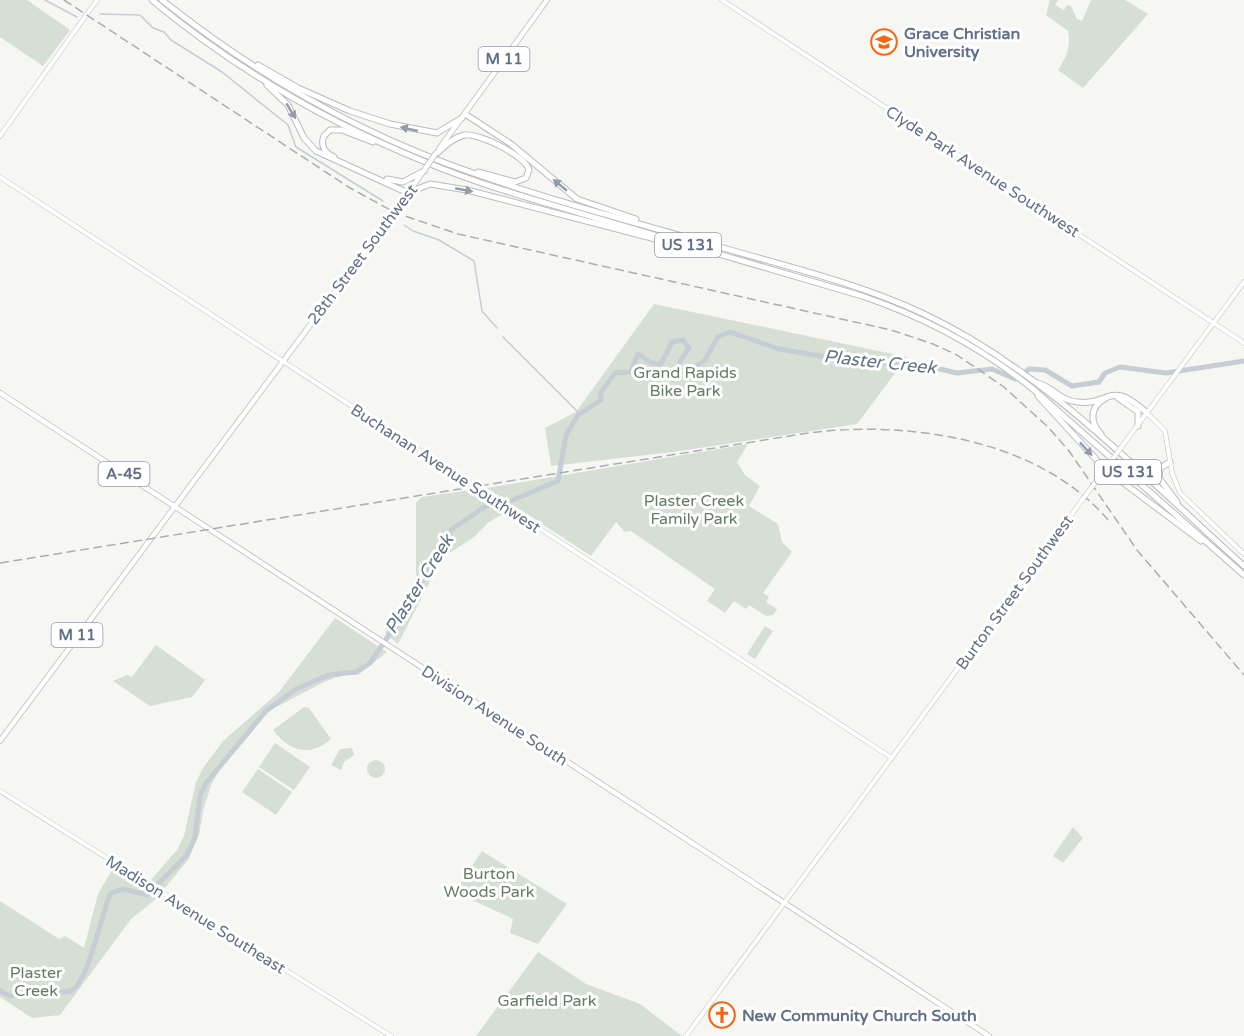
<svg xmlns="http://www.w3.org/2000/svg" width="1244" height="1036" font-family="'Varela Round',sans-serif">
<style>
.green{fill:#d6dfd3}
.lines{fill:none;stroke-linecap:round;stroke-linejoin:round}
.stream{stroke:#c6ced5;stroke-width:1.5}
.river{stroke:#c6ced5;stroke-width:5}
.secondary-casing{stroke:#bcbfc5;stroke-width:5}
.primary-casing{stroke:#babdc1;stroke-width:6}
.highway-casing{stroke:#b9bcbf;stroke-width:7}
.secondary{stroke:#fff;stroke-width:4}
.primary{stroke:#fff;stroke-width:4.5}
.highway{stroke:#fff;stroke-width:5}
.rail{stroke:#a9adb4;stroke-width:1.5;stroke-dasharray:9 4.5;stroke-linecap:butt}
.secondary-bridge-casing{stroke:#bcbfc5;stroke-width:5;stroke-linecap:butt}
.primary-bridge-casing{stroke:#babdc1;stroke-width:6;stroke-linecap:butt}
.secondary-bridge{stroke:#fff;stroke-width:4}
.primary-bridge{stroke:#fff;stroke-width:4.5}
.oneway{fill:#919cab}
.labels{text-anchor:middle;stroke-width:6;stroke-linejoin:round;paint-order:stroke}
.shield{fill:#fff;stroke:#919cab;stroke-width:1.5}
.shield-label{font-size:15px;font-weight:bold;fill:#627187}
.poi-label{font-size:16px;font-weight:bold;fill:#627187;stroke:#fff;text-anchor:start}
.street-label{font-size:16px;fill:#627187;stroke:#fff}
.park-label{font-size:16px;fill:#637d61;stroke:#fff}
.water-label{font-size:18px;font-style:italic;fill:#5e7483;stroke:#fff}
</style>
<rect width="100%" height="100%" fill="#f6f6f2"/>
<g class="green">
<polygon points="0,0 27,0 70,30 43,66 0,37"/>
<path d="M1050,0H1058L1055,5L1064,10L1067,5L1071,6L1077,19L1082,21L1091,0H1125L1148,14L1083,88L1058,70C1067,56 1071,47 1068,31L1046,15Z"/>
<polygon points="654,304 907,357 857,424 673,452 551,466 545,428 576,412"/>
<polygon points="748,444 737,462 745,475 760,486 749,506 778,524 782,542 792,552 763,593 769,597 766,602 777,609 773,615 766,616 749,605 746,609 734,601 725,613 707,601 715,589 631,531 625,532 616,522 591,556 487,488"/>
<polygon points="471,490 506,512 489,522 474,537 442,558 398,644 385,633 407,598 416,576 416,503 422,497"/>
<polygon points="335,618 387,652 358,675 342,675 324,682 267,712 224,763 212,783 204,807 199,835 188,860 164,889 150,881 177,850 184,836 196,782 203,768 223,741 279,692"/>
<polygon points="765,626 773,631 755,659 747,654"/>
<polygon points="156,645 205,680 192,697 150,706 113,681 127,675 132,677"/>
<path d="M304,707L309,708L331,739C309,758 289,751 273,730Z"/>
<polygon points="275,743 310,767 294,790 259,767"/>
<polygon points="352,748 354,755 344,762 341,770 331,765 340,749"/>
<circle cx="376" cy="769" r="9"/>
<polygon points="258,769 292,792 276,815 242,792"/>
<polygon points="1073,827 1083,838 1063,863 1053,856"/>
<polygon points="482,851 567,904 538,944 510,933 513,919 455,892"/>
<polygon points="114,867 161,895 131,919 60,1015 32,1018 0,997 0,901 59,939 65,936 84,948 98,894"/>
<polygon points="538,952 586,984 640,1004 682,1036 476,1036"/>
</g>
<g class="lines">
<g class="stream">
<polyline points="45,0 77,17"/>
<polyline points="100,14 140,15 153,28 164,32 171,40 222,72 288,125 296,147 383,201"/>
<polyline points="404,225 413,231 439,240 474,261 482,311 497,328"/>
<polyline points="503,337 580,414"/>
</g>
<path class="river" d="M0,991L10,996C21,996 31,990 41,990C50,990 62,994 70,991C89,984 101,912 111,893L123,889L147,895L187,855L195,837L200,795L206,783L266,711L296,689L329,675L356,672L370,663L402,616L452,529L486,506L508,502L558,481L566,435L578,415L601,400V392L615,373L631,372L638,354L652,363L661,364L672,342L683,340L689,348L680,361L678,370L689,371L705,360L718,337L730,332L779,349L862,363H915L957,373L992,369L1015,379L1029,369L1045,370L1072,386L1099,382L1105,373L1120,367L1166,373L1244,361"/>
<g class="secondary-casing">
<g id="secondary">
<polyline points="722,0 1244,343"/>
<polyline points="0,136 97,0"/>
<polyline points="0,177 892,758"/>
<polyline points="1147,413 1165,431 1172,473 1180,493 1244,554"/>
<polyline points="1120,449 1244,282"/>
<polyline points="0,791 391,1036"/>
<polyline points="686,1036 1083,499"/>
</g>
</g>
<g class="primary-casing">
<g id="primary">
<polyline points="439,149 547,0"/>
<polyline points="401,203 422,173"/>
<polyline points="0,393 989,1036"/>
<polyline points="0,741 387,222"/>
</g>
</g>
<g class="highway-casing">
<g id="highway">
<path d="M152,0C235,69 328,123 428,163C483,186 540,201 596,218C685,244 774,270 862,296C924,317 982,348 1033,389L1244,575"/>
<path d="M162,0C255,74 358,133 470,172C547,199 625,220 703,242C776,264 853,281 922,313C1046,371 1143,476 1244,566"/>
<polyline points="258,65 298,88 350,111 390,124 437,133 462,118"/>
<polyline points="267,85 288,105 304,138 316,151 408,193 430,184 467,190 667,242"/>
<polyline points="465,114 511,144 577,199 636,219"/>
<path d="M437,153C445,146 454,137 465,135C479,133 526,156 529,170L526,178L515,182L478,172"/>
<path d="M334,157C325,153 320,146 324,136L330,130H342L373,142"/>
<polyline points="387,179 403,182 424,171"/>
<path d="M1038,383C1052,387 1061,401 1077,402C1112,406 1108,378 1147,413"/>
<polyline points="1038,396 1105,469 1201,541"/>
<polyline points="1118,398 1138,412 1138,426"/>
<path d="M1101,434C1089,422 1090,406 1106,398"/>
<polyline points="1170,462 1160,468 1159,478 1177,502"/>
</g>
</g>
<use href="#secondary" class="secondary"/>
<use href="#primary" class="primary"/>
<use href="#highway" class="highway"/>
<g class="rail">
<polyline points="64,0 350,188 396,213 458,234 891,330 933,344 957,355 1004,387 1048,427 1069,451 1137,550 1244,675"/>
<path d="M0,563L808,433C910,420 1040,439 1110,522"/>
</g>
<g class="secondary-bridge-casing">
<g id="secondary-bridge">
<polyline points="1109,464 1120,449"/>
<polyline points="1083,499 1100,476"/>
</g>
</g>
<g class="primary-bridge-casing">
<g id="primary-bridge">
<polyline points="425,169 436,153"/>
<polyline points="387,222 401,203"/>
</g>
</g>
<use href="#secondary-bridge" class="secondary-bridge"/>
<use href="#primary-bridge" class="primary-bridge"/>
</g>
<defs><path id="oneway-solid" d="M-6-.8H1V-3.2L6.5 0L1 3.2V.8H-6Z" transform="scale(1.5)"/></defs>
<g class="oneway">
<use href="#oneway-solid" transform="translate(291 111) rotate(59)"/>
<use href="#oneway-solid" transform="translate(409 129) rotate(-167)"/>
<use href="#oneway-solid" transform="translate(560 185) rotate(-140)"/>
<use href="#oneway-solid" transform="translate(464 190) rotate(11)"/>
<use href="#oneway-solid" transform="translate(1086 449) rotate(47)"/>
</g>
<defs>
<g id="university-ring" transform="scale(1.35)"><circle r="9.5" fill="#fff" stroke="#f56613" stroke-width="1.5"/><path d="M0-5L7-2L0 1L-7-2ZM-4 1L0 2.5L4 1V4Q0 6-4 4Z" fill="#f56613"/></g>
<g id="church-ring" transform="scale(1.35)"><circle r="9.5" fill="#fff" stroke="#f56613" stroke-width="1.5"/><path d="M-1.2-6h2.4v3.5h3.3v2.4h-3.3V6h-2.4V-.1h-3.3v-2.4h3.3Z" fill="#f56613"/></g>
</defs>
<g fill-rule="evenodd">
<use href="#university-ring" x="884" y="42"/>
<use href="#church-ring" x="722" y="1015"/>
</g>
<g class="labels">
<g class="shield">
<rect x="478.5" y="47" width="51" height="24" rx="4.5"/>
<rect x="655" y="233" width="66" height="24" rx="4.5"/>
<rect x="1095" y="460" width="66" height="24" rx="4.5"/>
<rect x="98.5" y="462" width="51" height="24" rx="4.5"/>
<rect x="51.5" y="623" width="51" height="24" rx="4.5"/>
</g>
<g class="shield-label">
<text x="504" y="64">M 11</text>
<text x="688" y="250">US 131</text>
<text x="1128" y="477">US 131</text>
<text x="124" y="479">A-45</text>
<text x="77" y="640">M 11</text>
</g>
<g class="poi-label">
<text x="904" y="39">Grace Christian<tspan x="904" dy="18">University</tspan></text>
<text x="742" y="1021">New Community Church South</text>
</g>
<g class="street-label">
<text transform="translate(983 171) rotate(33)" y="6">Clyde Park Avenue Southwest</text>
<text transform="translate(362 254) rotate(-53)" y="6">28th Street Southwest</text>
<text transform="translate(446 468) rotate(33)" y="6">Buchanan Avenue Southwest</text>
<text transform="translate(1014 592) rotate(-54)" y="6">Burton Street Southwest</text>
<text transform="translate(495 715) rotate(33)" y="6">Division Avenue South</text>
<text transform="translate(196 914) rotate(32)" y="6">Madison Avenue Southeast</text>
</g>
<g class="park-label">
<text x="685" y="378">Grand Rapids<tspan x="685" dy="18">Bike Park</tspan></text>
<text x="694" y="506">Plaster Creek<tspan x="694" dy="18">Family Park</tspan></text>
<text x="489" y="879">Burton<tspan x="489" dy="18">Woods Park</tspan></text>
<text x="36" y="978">Plaster<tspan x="36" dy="18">Creek</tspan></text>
<text x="547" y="1006">Garfield Park</text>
</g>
<g class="water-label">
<text transform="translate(880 362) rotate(6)" y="6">Plaster Creek</text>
<text transform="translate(419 584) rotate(-58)" y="6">Plaster Creek</text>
</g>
</g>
</svg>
